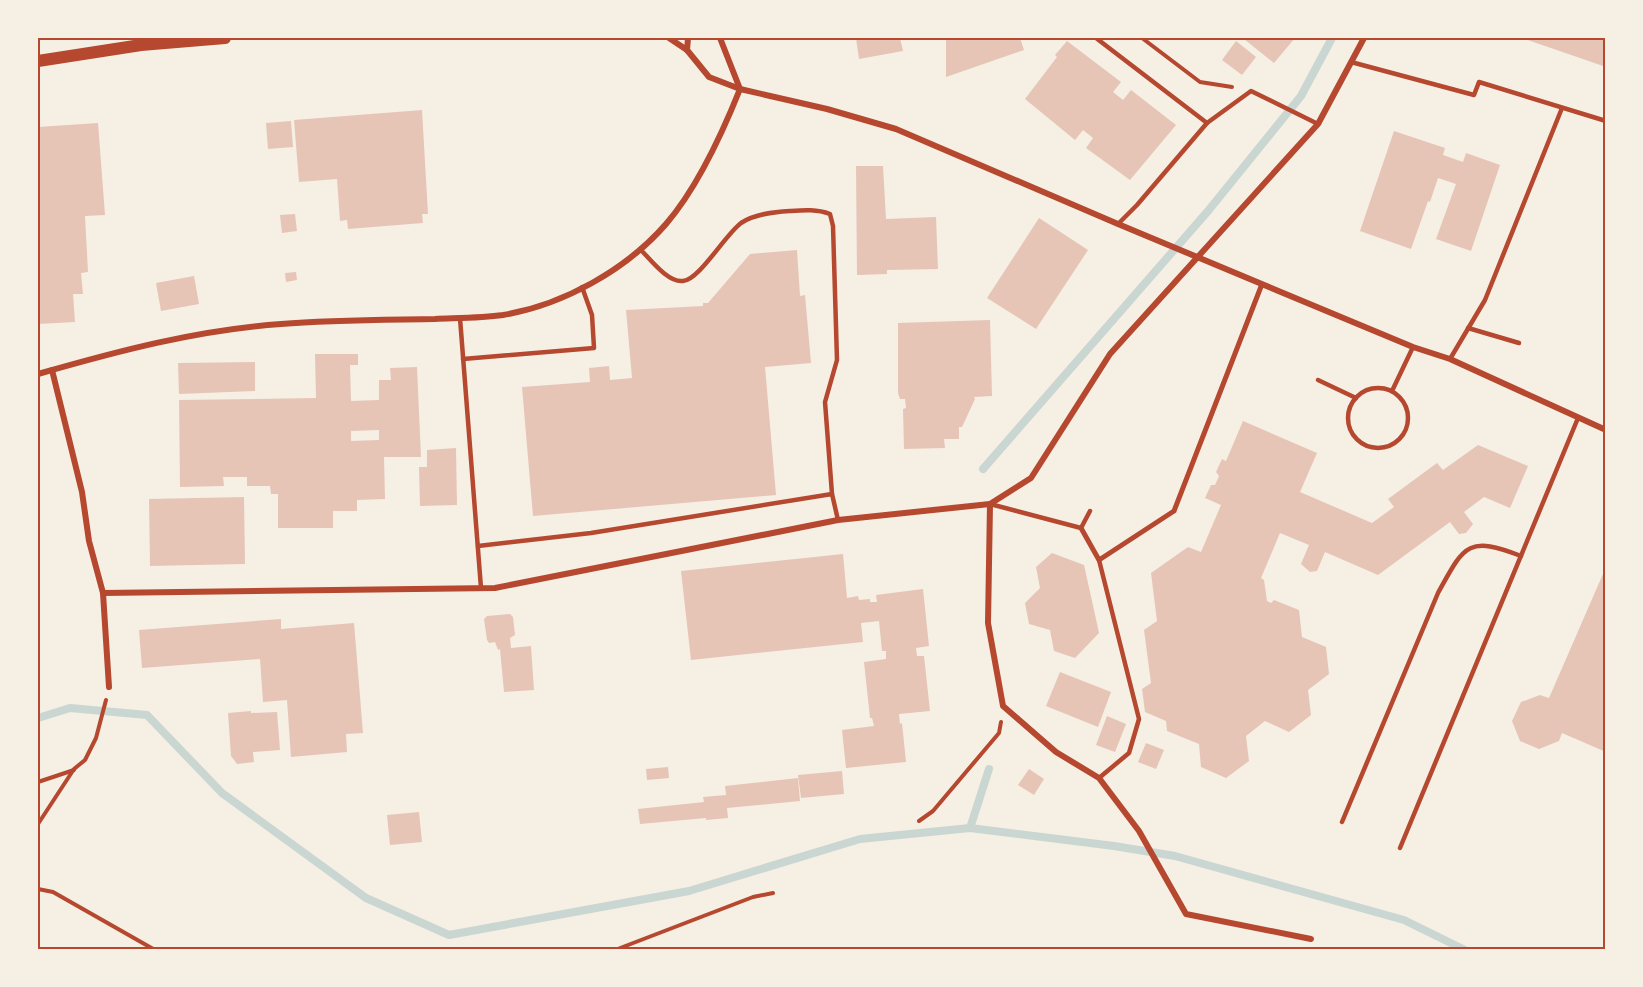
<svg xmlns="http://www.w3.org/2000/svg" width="1643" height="987" font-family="Montserrat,sans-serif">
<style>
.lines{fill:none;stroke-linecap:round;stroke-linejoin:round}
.stream{stroke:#c9d6d2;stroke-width:8}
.building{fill:#e6c5b7;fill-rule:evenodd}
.path{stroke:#b5482f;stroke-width:4}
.service{stroke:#b5482f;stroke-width:4.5}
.pedestrian{stroke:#b5482f;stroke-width:5}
.minor{stroke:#b5482f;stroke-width:6}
.secondary{stroke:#b5482f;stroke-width:12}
.neatline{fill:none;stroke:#b5482f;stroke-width:2}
</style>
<rect width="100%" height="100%" fill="#f6efe4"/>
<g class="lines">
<g class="stream">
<polyline points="983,469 1208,211 1301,96 1332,38"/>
<polyline points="38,718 70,708 147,715 222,793 366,898 449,935 689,891 860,839 970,828 1114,846 1175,856 1404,920 1465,950"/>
<polyline points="970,828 989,769"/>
</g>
</g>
<g class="building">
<polygon points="856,38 900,38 903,51 859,59"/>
<polygon points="946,38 1020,38 1024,50 946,77"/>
<polygon points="1245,38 1295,38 1274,63 1244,39"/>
<polygon points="1522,38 1606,38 1606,67"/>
<polygon points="1067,41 1121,82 1113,92 1123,100 1131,90 1176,125 1130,180 1086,148 1093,138 1083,130 1075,140 1025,99 1057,57 1055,55"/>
<polygon points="1236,41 1256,57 1242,75 1222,60"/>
<polygon points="422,110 428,214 422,214 423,223 348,229 347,220 340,221 337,179 299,182 294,120"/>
<polygon points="291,121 293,147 268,149 266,123"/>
<polygon points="98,123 105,215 85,216 88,272 81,273 83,294 73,294 75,322 38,324 38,127"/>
<polygon points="1394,131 1445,148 1443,155 1463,162 1466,153 1500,165 1471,251 1436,239 1456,184 1438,178 1430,202 1428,201 1411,249 1360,231"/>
<polygon points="856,166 883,166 886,219 936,217 938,269 887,270 887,274 857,275"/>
<polygon points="295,214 297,231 282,233 280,215"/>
<polygon points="1039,218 1088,250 1036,329 987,298"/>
<polygon points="797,250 800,296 805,295 811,363 765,367 776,495 533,516 522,387 590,382 589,368 609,366 610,380 632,378 626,310 703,306 703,303 708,303 750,254"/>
<polygon points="296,272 297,280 286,282 285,273"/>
<polygon points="194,276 199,304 161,311 156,283"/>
<polygon points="990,320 992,396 974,397 975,399 962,427 959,427 959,439 944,439 945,448 904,449 903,409 906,408 905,399 900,399 898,393 898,323"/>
<path d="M315,354H358V365H350L351,401L379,400V380H391L390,368L417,367L421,457H384L385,499L357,500V511H333V528H278V494H271L270,486H247V477H223L224,486L180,487L179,400L316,398ZM379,430V440L351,441V431Z"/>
<polygon points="255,362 255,391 179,394 178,363"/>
<polygon points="1243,421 1317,453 1300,492 1372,523 1394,507 1388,499 1437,463 1443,470 1478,445 1528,466 1510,508 1484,497 1464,512 1473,524 1466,533 1459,534 1450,522 1378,575 1325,552 1317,571 1310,572 1301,564 1309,545 1280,533 1261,578 1264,580 1267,601 1271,603 1274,600 1299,610 1302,637 1326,647 1329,674 1308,690 1311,715 1289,732 1265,721 1246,736 1249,761 1226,778 1201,767 1199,744 1167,731 1166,721 1145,712 1142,689 1151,683 1144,630 1157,621 1151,573 1188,547 1201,552 1221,505 1205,498 1211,485 1215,485 1219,476 1216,472 1222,459 1226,461"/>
<polygon points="456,448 457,505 420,506 419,467 427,467 427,450"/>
<polygon points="244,497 245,564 150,566 149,499"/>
<polygon points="1052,553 1084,565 1094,610 1099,633 1075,658 1054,651 1050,630 1029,624 1025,603 1040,588 1036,567"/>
<polygon points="843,554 847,598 858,596 859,600 870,599 870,602 877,602 876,595 923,589 929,646 916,648 917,656 924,656 930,711 899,714 900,724 902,723 906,762 846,768 842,730 874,726 872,718 870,718 864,662 886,659 886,651 882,651 879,621 861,623 863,642 691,660 681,571"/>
<polygon points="1606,567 1606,752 1562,733 1559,741 1539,749 1520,741 1512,721 1521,702 1540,695 1549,698"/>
<polygon points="510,614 513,617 515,635 510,638 511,648 531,646 534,690 504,692 500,649 498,650 495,642 489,643 487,640 484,619 487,616"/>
<polygon points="281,619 281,629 354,623 363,733 346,734 347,752 291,757 287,700 263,702 260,659 142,668 139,630"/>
<polygon points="1060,672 1111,692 1098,727 1046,706"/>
<polygon points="251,711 251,713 277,712 280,750 253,752 254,762 237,764 231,756 228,713"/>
<polygon points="1107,716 1126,724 1115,752 1096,745"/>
<polygon points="1146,743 1164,750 1156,769 1138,762"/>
<polygon points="668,767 669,778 647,780 646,769"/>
<polygon points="1029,769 1044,779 1034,795 1018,785"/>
<polygon points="842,771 844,794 801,798 798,775"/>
<polygon points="798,778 800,801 727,808 728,818 706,820 706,818 640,824 638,809 704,802 703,797 726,795 725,786"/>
<polygon points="419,812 422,842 390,845 387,815"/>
</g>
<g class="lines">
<g class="path">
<polyline points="1142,38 1200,82 1232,87"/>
<polyline points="38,782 74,770"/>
<polyline points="919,821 933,811 999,733 1001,722"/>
<polyline points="38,824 74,769 85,760 96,738 106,700"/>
<polyline points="38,889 53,892 155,950"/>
<polyline points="615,950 753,897 773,893"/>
</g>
<g class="service">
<polyline points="1096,38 1207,123 1251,91 1318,124"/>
<polyline points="1351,62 1474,95 1479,82 1606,121"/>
<polyline points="1118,224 1137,205 1207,123"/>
<path d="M640,249C650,259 668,283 683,281C699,280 725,235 741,223C755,214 773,212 790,211C804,210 817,209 830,214L833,226L837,360L825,402L832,494"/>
<polyline points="460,318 481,588"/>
<polyline points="1468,328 1519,343"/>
<polyline points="463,359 594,348 592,315 582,287"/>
<polyline points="1450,359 1485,300 1562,108"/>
<polyline points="1318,380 1356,398"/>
<circle cx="1378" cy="418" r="30"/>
<polyline points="1392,391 1413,347"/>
<polyline points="990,504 1081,528 1090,511"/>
<polyline points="478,546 591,533 832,494 838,520"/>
<polyline points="1099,560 1139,719 1129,753 1099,778"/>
<path d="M1342,822L1438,593C1464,546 1467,535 1521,556"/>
<polyline points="1400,848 1578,418"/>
</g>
<polyline class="pedestrian" points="1081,528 1099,560 1174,511 1262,284"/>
<g class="minor">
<polyline points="669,38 687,50 709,77 740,89 827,109 896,129 1118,224 1413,347 1450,359 1606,430"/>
<polyline points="720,38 740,89"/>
<polyline points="687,50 688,38"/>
<polyline points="52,370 82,492 89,541 103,593 109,687"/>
<path d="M38,374C118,351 197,330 281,324C332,320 384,320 435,319C457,318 481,318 503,315C563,305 626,270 666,224C698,187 722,134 740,89"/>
<polyline points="990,504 988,623 1003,706 1056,752 1099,778 1139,831 1186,914 1311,939"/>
<polyline points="103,593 495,588 838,520 990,504 1031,478 1110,354 1318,124 1364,38"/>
</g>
<polyline class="secondary" points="38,61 141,45 225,38"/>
</g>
<rect width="1643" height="987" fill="none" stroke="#f6efe4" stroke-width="78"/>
<rect x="39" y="39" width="1565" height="909" class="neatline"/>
</svg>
